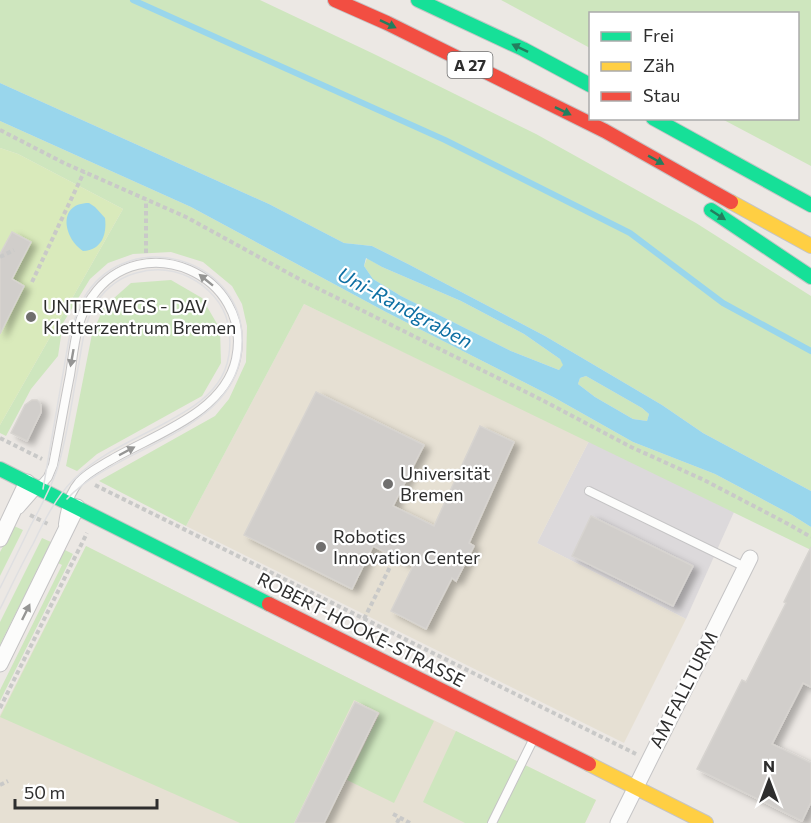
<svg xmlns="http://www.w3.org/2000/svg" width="811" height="823" font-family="Commissioner,sans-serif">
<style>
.industrial{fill:#dcd9db}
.education{fill:#e6e0d3}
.green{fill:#cee6be}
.pitch{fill:#d9eabb}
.water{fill:#99d6ec;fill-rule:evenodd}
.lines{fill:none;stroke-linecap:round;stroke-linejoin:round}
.stream{stroke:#99d6ec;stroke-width:6}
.building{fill:#d1cecb;stroke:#d7d4d0;stroke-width:1.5;filter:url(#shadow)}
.lane-casing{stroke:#c5c4c5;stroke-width:10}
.street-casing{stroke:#c5c4c5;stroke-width:17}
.fast-casing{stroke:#c5c4c5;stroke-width:16}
.slow-casing{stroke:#c5c4c5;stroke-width:16}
.jam-casing{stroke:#c5c4c5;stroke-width:16}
.path{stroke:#c9c9c8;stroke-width:4;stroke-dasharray:4.5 3;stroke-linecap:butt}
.lane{stroke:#fcfcfb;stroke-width:8}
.street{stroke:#fcfcfb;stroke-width:15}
.fast{stroke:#16e098;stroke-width:14}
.slow{stroke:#ffcf43;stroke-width:14}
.jam{stroke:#f24e42;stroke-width:14}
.tram{stroke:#dfdfe1;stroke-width:1.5}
.oneway{fill:#237e5e}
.oneway2{fill:#959594}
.poi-dot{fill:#706f6e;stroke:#fff;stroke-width:2}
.labels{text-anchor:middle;stroke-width:4.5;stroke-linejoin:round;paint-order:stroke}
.shield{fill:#fff;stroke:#6d6d6d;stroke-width:1.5}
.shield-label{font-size:16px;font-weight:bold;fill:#2e2e2e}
.poi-label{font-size:18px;fill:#2e2e2e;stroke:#fff;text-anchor:start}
.street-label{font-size:18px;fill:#2e2e2e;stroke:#fff}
.water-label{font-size:20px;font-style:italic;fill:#0d6fa3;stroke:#fff}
</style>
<defs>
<filter id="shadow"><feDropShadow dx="6" dy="4" stdDeviation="3" flood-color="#0004"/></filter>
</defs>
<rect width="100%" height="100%" fill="#ece8e4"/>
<polygon class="industrial" points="589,441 734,512 686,619 537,543"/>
<g class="education">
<polygon points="304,304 589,441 537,543 686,619 624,743 186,526"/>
<polygon points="86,546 324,666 596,800 585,823 0,823 0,715"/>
</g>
<g class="green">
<polygon points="0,0 260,0 374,54 536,134 696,223 811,296 811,491 703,433 662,405 545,336 408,264 372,246 344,243 269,204 0,83"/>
<polygon points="501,0 811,0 811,166 722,119 798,118 798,14 590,14 590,48"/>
<polygon points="0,121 191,207 386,312 555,398 633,442 715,474 792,515 811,527 811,550 304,304 186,526 99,481 215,416 229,399 246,362 247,326 242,304 232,286 203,262 171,252 133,254 108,263 90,279 63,323 58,356 31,389 6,436 0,433 0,425 123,209 18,154 0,148"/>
<polygon points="367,258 382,267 461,301 524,334 560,359 564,365 559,370 511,351 401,296 373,279 364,266"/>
<polygon points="171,280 202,298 220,329 221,363 202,396 97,454 77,471 66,466 92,334 104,307 131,283"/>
<polygon points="586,376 642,408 649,414 647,421 633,419 595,397 578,384 580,378"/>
<polygon points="14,526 23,530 0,576 0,552"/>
<polygon points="42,538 51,542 0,645 0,622"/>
<polygon points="86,546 434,721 394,803 347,780 380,713 354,700 294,823 240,823 0,717"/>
<polygon points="63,549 73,554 0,701 0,690 62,565 56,562"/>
<polygon points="456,731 596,800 585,823 465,823 423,802"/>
</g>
<polygon class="pitch" points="0,148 18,154 123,209 0,425"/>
<g class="water">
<path d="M0,83L269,204L344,243L372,246L408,264L545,336L662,405L703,433L811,491V527L792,515L715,474L633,442L555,398L386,312L191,207L0,121ZM366,258L382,267L461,301L524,334L560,359L563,365L559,370L511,351L401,296L373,279L364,266ZM586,376L642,408L649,414L647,421L633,419L595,397L578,384L580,378Z"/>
<path d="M89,203L95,207L105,218C107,234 102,250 83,251C63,238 57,203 89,203Z"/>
</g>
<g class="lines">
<polyline class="stream" points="133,0 445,140 630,233 723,303 811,351"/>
</g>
<g class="building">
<polygon points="12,232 31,242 12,279 24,286 0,334 0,254"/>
<polygon points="316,392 424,445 393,506 434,526 480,426 514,442 469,543 474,546 456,581 452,578 426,629 391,611 413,566 373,546 352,589 244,535"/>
<polygon points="32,400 37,400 40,403 41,407 41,412 27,441 11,433 25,405"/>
<polygon points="591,516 693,566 673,606 572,556"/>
<polygon points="811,547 811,687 803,683 772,744 811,763 811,802 802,821 697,769 742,680 746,682 786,603 784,602"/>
<polygon points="355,702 378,713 324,823 295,823"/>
</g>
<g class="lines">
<g class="lane-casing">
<g id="lane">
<polyline points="589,491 745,567"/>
<path d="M20,509L48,477L53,465C59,435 64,405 70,375C74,349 76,318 92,297C141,226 254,275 236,359C224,414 152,435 109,461C99,467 87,473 79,482C69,494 65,509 63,524"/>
<polyline points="492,823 534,738"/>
</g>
</g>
<g class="street-casing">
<g id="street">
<polyline points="0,539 27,482"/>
<polyline points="0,664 77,507"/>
<polyline points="618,823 750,558"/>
</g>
</g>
<g class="fast-casing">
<g id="fast">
<polyline points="418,0 523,49 590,85"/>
<polyline points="653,118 811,205"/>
<polyline points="711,210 811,277"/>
<polyline points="0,469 269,604"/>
</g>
</g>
<g class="slow-casing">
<g id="slow">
<polyline points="731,202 811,246"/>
<polyline points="589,764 706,823"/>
</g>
</g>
<g class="jam-casing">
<g id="jam">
<polyline points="335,0 387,23 605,131 731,202"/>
<polyline points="269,604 589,764"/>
</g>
</g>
<g class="path">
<polyline points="0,130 64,163 186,217 301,280 542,400 631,447 704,480 790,525 811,537"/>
<polyline points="146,253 146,200"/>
<polyline points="0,257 14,250"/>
<polyline points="32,282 84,172"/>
<polyline points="0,438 42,459"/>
<polyline points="95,485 636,754"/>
<polyline points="30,515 50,525"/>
<polyline points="364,619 395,557"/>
<polyline points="0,708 87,533"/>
<polyline points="0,785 8,781"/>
<polyline points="393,814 410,823"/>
<polyline points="397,823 400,817"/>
</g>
<use href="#lane" class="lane"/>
<use href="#street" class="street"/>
<use href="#fast" class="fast"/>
<use href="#slow" class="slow"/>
<use href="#jam" class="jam"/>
<g class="tram">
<path d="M43,489L69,339C73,323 78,306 87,293C131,228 238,257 242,335C247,433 120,442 67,499"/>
<path d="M0,588C10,568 20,548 30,527C40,508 50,490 57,470C68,435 72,398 79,363C82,345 84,327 92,310C101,292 117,278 136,273C153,268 172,269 189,277C207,286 224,303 228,324C232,344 230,367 217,384C205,401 185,412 167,422C136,439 99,454 74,479C56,497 44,521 33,544C21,565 11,587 0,609"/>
</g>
</g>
<defs><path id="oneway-solid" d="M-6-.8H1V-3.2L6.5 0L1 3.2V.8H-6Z" transform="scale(1.5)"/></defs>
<g class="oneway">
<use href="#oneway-solid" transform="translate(388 24) rotate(26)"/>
<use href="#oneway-solid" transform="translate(520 48) rotate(-154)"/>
<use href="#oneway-solid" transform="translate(563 111) rotate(26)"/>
<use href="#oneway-solid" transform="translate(656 160) rotate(29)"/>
<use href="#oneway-solid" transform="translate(718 215) rotate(33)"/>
</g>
<g class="oneway2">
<use href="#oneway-solid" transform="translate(206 280) rotate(-141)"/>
<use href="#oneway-solid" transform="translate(72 358) rotate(100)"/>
<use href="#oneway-solid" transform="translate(127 451) rotate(-28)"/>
<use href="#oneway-solid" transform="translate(26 612) rotate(-64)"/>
</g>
<g class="poi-dot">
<circle cx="31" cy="317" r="6"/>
<circle cx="388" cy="484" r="6"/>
<circle cx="321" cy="547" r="6"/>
</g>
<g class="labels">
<rect class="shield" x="447.5" y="52" width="45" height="26" rx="4.5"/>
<g class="shield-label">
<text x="470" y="71">A 27</text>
</g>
<g class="poi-label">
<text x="43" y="313">UNTERWEGS - DAV<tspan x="43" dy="21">Kletterzentrum Bremen</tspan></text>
<text x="400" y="480">Universität<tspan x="400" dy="21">Bremen</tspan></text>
<text x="333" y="543">Robotics<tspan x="333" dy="21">Innovation Center</tspan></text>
</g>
<g class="street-label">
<text transform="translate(361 630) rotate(27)" y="6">ROBERT-HOOKE-STRASSE</text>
<text transform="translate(684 690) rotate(-63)" y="6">AM FALLTURM</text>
</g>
<g class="water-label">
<text transform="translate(405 308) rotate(28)" y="7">Uni-Randgraben</text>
</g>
</g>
<rect x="589" y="12" width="210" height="108" fill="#ffffff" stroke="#ababab" stroke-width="1.5"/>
<rect x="601" y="32" width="30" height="9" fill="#16e098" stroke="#ababab" stroke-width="1.5"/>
<text x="643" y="42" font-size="18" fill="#2e2e2e">Frei</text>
<rect x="601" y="62" width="30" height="9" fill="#ffcf43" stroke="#ababab" stroke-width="1.5"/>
<text x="643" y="72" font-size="18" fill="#2e2e2e">Zäh</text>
<rect x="601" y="92" width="30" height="9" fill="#f24e42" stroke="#ababab" stroke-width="1.5"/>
<text x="643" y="102" font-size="18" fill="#2e2e2e">Stau</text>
<g transform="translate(769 781)" stroke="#ffffff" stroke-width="4.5" paint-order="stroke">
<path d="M0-4.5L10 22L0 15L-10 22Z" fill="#2e2e2e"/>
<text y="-9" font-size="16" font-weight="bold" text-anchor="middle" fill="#2e2e2e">N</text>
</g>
<path d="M15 799v9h142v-9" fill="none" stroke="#2e2e2e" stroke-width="3"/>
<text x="24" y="799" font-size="18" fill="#2e2e2e" stroke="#ffffff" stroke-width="4.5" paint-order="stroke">50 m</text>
</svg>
